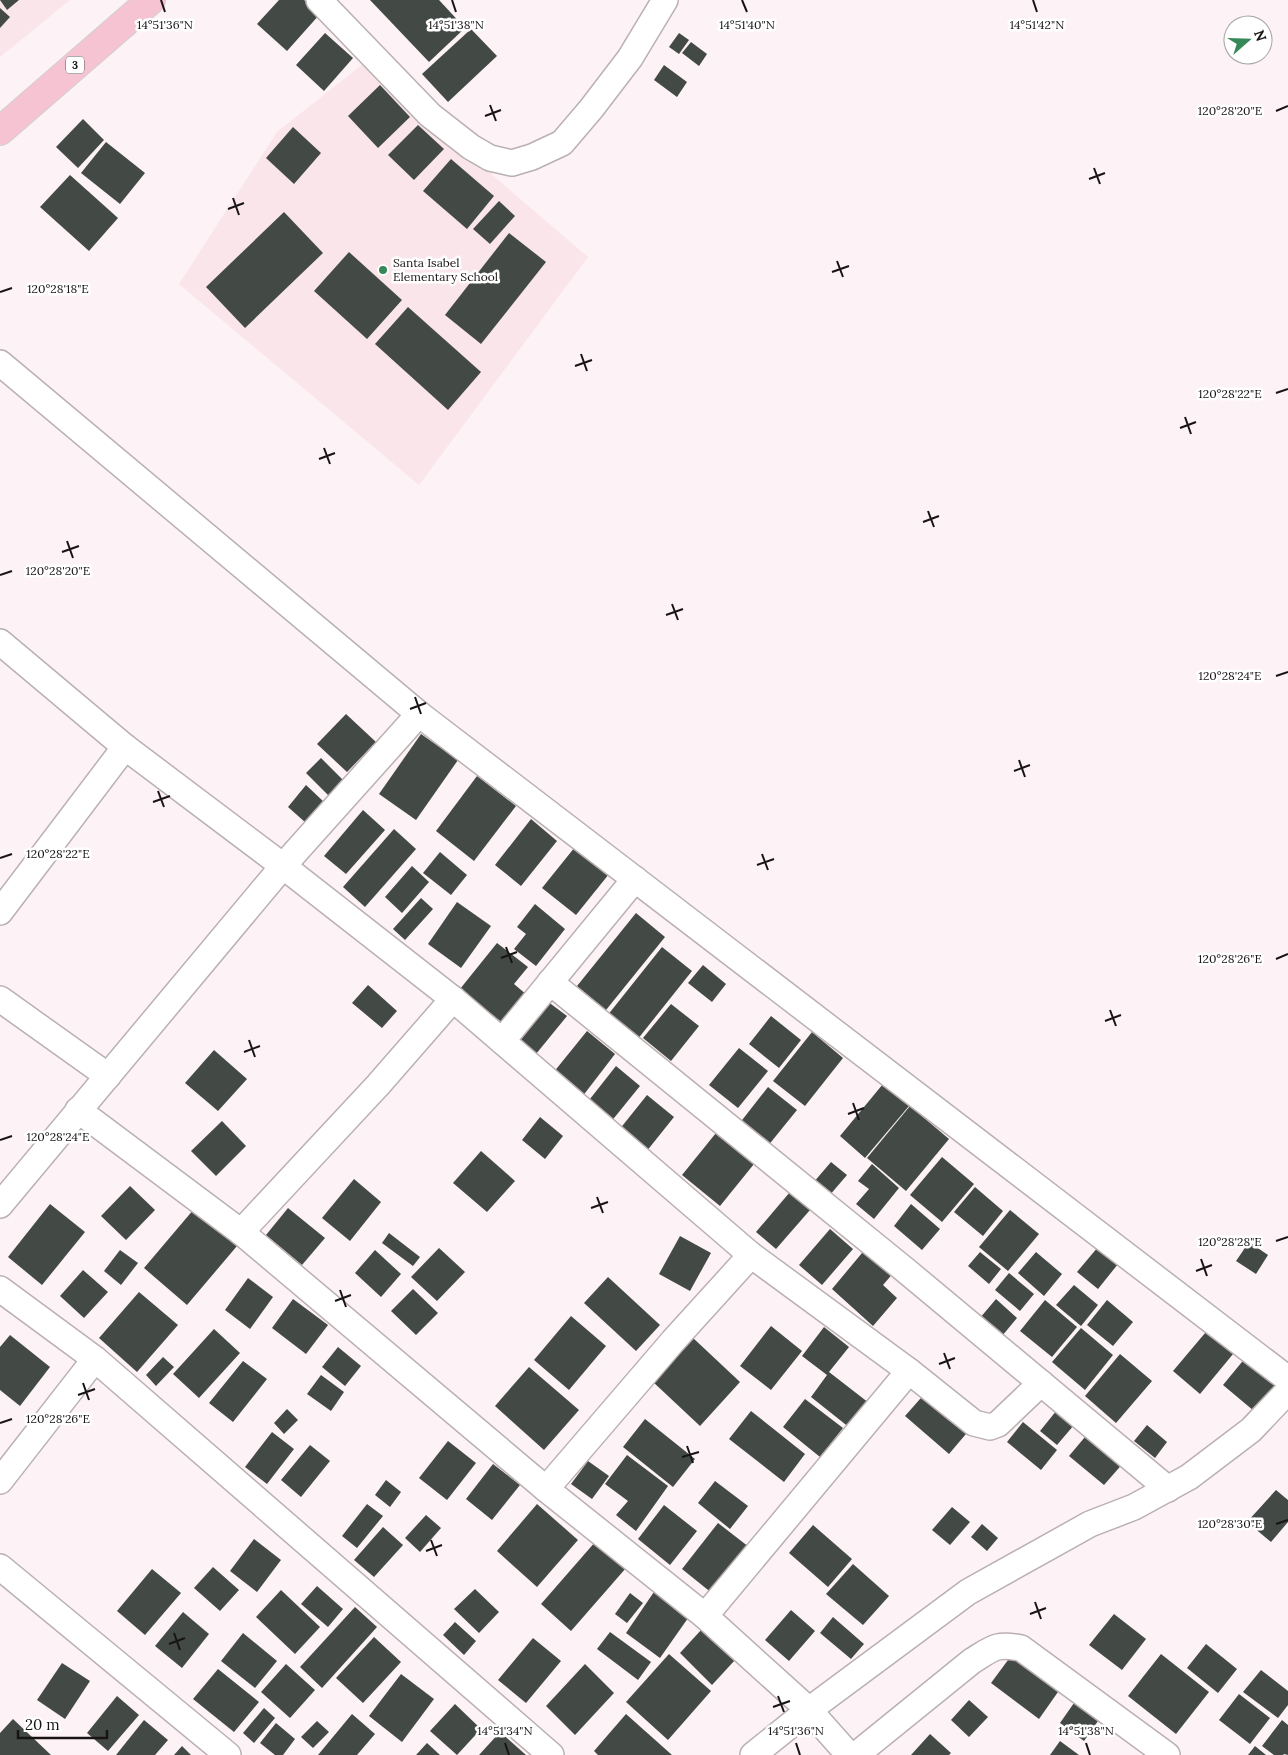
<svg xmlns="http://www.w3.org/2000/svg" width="1288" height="1755" font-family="Lora,serif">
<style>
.built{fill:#f9e5ea}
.building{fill:#434a45}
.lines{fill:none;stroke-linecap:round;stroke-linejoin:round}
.minor-casing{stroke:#bab0b2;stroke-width:28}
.trunk-casing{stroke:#d1d0d0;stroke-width:30}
.minor{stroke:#fff;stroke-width:25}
.trunk{stroke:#f6c3d2;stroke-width:28}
.ticks{fill:none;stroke:#181415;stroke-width:2}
.poi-dot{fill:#378858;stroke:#fff;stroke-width:2}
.labels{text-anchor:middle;stroke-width:5;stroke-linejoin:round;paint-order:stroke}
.shield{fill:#fff;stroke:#5d5a5b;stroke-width:1}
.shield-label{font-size:11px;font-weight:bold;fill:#181415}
.poi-label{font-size:12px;fill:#181415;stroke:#fff;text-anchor:start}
.ticks-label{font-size:12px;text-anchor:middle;fill:#181415;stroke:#fff;stroke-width:5;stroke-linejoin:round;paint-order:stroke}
</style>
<rect width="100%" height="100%" fill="#fdf2f5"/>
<g class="built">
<polygon points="0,0 70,0 0,57"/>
<polygon points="363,64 588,257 419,485 179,284 277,132"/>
</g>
<g class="building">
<polygon points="0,0 19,0 7,10"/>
<polygon points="279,0 304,0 320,14 287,51 257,24"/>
<polygon points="370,0 439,0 465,28 429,62"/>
<polygon points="0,8 10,17 0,28"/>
<polygon points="471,29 497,56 448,102 422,74"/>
<polygon points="325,33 353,58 324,91 296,65"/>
<polygon points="679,33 689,40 679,54 669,47"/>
<polygon points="691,42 707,54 699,66 682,53"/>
<polygon points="664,65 687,82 677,97 654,80"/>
<polygon points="380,85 410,117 378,148 348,116"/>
<polygon points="83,119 104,140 78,168 56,147"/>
<polygon points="418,125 444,149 414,180 388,155"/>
<polygon points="293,127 321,153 294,184 266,158"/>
<polygon points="106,142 145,173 120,204 81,173"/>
<polygon points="451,159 494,196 467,229 423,191"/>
<polygon points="70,175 118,218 89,251 40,207"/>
<polygon points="499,201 515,216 490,244 473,229"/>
<polygon points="284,212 323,253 245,328 206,287"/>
<polygon points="509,233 546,262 481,344 445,315"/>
<polygon points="349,252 402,300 367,339 314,291"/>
<polygon points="408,307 481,372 448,410 375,344"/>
<polygon points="346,714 376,742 347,772 317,744"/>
<polygon points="421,734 458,760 416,820 379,794"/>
<polygon points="321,758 345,782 330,797 306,773"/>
<polygon points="477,776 516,806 474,861 436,831"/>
<polygon points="306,785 324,802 306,823 288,807"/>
<polygon points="363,810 385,830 346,874 324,856"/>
<polygon points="531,819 557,841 521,886 495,865"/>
<polygon points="394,829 416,849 365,907 343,887"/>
<polygon points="575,847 609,874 576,915 542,888"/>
<polygon points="440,852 467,875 451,895 423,873"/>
<polygon points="412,866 429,882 402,913 385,897"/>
<polygon points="421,898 433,909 405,940 393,929"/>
<polygon points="457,902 491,926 461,968 428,944"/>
<polygon points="535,904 565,929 536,966 514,949 526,934 517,927"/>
<polygon points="636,913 665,937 606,1010 577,986"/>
<polygon points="497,943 528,967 514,984 527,995 504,1024 460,989"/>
<polygon points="662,947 692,971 637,1040 607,1016"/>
<polygon points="703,965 726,984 712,1002 688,983"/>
<polygon points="368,985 397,1011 382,1028 352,1003"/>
<polygon points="547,1001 567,1016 536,1054 517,1039"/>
<polygon points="671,1004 699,1026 671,1061 643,1038"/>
<polygon points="771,1016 801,1040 779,1068 749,1044"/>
<polygon points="587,1031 615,1054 582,1097 553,1073"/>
<polygon points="812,1032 843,1058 805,1106 773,1081"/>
<polygon points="739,1048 768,1071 738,1108 709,1085"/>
<polygon points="214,1050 247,1079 218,1111 185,1083"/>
<polygon points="616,1066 640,1086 610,1123 586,1104"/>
<polygon points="883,1084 909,1106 865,1158 840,1136"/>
<polygon points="768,1087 797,1110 767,1147 739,1124"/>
<polygon points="647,1095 674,1117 646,1152 619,1130"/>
<polygon points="910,1106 949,1139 906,1191 867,1158"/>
<polygon points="540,1117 563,1136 545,1159 522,1140"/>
<polygon points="222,1121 246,1146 216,1176 191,1151"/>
<polygon points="716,1133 754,1164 720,1206 682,1175"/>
<polygon points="481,1151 515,1181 487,1212 453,1183"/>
<polygon points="942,1157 974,1184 942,1222 910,1195"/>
<polygon points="831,1162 847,1175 829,1196 813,1183"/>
<polygon points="872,1164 899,1188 874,1219 856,1204 869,1189 858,1181"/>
<polygon points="354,1179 381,1202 350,1241 322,1218"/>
<polygon points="130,1186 155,1210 126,1240 101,1216"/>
<polygon points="975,1187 1003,1211 983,1236 954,1212"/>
<polygon points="790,1192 810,1210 776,1249 756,1232"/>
<polygon points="50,1204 85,1232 42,1285 8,1257"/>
<polygon points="911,1204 940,1229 922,1250 894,1226"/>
<polygon points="288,1208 325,1238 302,1265 266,1235"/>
<polygon points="194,1209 237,1246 187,1305 144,1268"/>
<polygon points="1010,1210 1039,1234 1008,1271 979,1247"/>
<polygon points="830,1229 853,1249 822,1285 799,1265"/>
<polygon points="389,1233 420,1257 413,1266 382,1243"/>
<polygon points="680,1236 711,1253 690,1291 659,1274"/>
<polygon points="1249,1242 1268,1255 1256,1274 1236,1261"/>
<polygon points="867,1247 895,1271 883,1285 897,1298 873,1326 832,1289"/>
<polygon points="1098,1247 1118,1264 1098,1289 1077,1272"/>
<polygon points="439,1248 465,1272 437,1301 411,1277"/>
<polygon points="120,1250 138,1263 121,1285 104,1271"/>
<polygon points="375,1250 401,1274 381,1297 355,1273"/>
<polygon points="980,1252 1001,1269 989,1284 968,1266"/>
<polygon points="1036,1252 1062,1274 1044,1296 1018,1273"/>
<polygon points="83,1270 108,1292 84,1318 60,1296"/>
<polygon points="1009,1273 1034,1294 1020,1311 995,1290"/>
<polygon points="608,1277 660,1325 636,1351 584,1303"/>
<polygon points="248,1278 273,1297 250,1329 225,1310"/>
<polygon points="1074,1285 1098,1305 1081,1326 1056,1305"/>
<polygon points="413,1289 438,1313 416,1335 391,1311"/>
<polygon points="139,1292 178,1325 137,1372 99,1338"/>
<polygon points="293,1299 328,1325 306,1354 272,1328"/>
<polygon points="996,1299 1017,1318 1002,1336 980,1318"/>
<polygon points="1045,1300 1077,1327 1052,1357 1020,1331"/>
<polygon points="1107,1300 1133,1322 1113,1346 1087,1325"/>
<polygon points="571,1316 606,1346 569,1390 534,1360"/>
<polygon points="771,1326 802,1351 771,1390 740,1366"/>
<polygon points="1211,1326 1238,1348 1200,1394 1173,1371"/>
<polygon points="824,1327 849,1347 829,1372 869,1403 850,1428 811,1397 827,1375 802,1356"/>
<polygon points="1081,1328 1113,1355 1085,1390 1052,1362"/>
<polygon points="214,1329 240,1353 199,1398 173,1374"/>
<polygon points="10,1335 50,1367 20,1406 0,1390 0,1347"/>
<polygon points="692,1337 740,1382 700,1426 652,1381"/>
<polygon points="338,1347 361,1366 345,1386 322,1367"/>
<polygon points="1120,1354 1152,1381 1116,1423 1085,1396"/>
<polygon points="163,1357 174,1367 156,1386 146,1375"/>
<polygon points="1246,1357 1277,1383 1254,1411 1223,1385"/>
<polygon points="243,1361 267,1379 233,1422 209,1403"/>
<polygon points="529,1367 579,1410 544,1450 495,1406"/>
<polygon points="321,1375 344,1392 331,1411 307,1394"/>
<polygon points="928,1390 971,1428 949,1454 905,1416"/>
<polygon points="805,1399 843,1428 820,1457 783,1427"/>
<polygon points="287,1409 298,1420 284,1434 274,1423"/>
<polygon points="1057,1410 1074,1425 1057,1445 1040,1431"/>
<polygon points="751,1411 805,1454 784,1482 729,1439"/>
<polygon points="645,1419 695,1459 673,1487 623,1447"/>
<polygon points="1023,1422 1057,1450 1041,1470 1007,1442"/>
<polygon points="1147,1425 1167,1442 1155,1458 1134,1441"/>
<polygon points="1090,1431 1125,1461 1104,1485 1069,1456"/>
<polygon points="272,1432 294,1449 267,1484 245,1467"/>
<polygon points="448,1441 476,1463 447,1500 419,1478"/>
<polygon points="310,1445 330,1461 301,1497 281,1480"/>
<polygon points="627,1455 668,1486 636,1531 616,1515 628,1501 605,1484"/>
<polygon points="588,1461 609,1476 592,1499 571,1484"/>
<polygon points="493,1464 520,1485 492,1520 466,1499"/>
<polygon points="386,1480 401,1492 390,1507 375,1495"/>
<polygon points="715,1481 748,1506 730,1529 698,1503"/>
<polygon points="1276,1490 1288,1500 1288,1522 1271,1542 1247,1522"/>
<polygon points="367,1504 383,1516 357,1548 342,1536"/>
<polygon points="537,1504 578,1540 537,1587 497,1551"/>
<polygon points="664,1505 697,1531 670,1565 638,1539"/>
<polygon points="952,1507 970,1522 950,1545 932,1530"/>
<polygon points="426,1515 441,1528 420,1552 405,1538"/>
<polygon points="718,1523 749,1547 713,1594 682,1569"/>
<polygon points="982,1524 998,1538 987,1551 971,1537"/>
<polygon points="813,1525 852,1559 828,1587 789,1553"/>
<polygon points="383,1527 403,1545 374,1577 354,1560"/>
<polygon points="254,1539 281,1560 257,1592 230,1571"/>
<polygon points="596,1541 626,1568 571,1631 541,1604"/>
<polygon points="853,1564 889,1596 863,1625 826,1594"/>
<polygon points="213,1567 239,1590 220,1611 194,1588"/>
<polygon points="152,1569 181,1593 145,1635 117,1611"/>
<polygon points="317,1586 343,1609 328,1627 301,1604"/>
<polygon points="658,1586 693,1611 660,1658 626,1633"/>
<polygon points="475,1589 499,1612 479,1633 454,1609"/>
<polygon points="281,1590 320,1627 295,1654 256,1617"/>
<polygon points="630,1593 643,1603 627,1623 615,1614"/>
<polygon points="355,1607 377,1627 322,1688 300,1667"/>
<polygon points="791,1610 815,1631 789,1661 765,1640"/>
<polygon points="183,1612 209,1634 182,1668 155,1646"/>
<polygon points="1114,1614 1146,1639 1122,1670 1089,1645"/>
<polygon points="833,1617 864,1644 851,1659 820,1633"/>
<polygon points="455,1622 476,1641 464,1655 443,1635"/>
<polygon points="702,1629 735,1660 712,1685 680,1653"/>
<polygon points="610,1632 651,1662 638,1680 597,1649"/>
<polygon points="243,1633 277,1661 255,1688 221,1661"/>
<polygon points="374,1637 401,1662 363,1703 336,1678"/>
<polygon points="533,1638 561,1661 526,1703 498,1680"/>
<polygon points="1206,1644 1237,1669 1218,1693 1187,1668"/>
<polygon points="669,1654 711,1691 668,1740 626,1702"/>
<polygon points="1161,1654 1209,1692 1176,1734 1128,1696"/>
<polygon points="1011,1656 1058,1692 1039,1719 991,1683"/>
<polygon points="62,1663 90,1681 65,1719 37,1700"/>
<polygon points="286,1664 315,1690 290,1718 261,1692"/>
<polygon points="585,1664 614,1693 575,1735 546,1706"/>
<polygon points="218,1669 259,1702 234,1732 193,1699"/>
<polygon points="1261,1670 1288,1691 1288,1705 1278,1718 1243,1692"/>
<polygon points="401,1674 434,1699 402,1742 369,1716"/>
<polygon points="1239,1694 1270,1718 1250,1744 1219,1720"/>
<polygon points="117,1696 139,1715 108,1751 87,1733"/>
<polygon points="969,1700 988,1717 969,1737 951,1720"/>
<polygon points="1074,1703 1098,1721 1084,1741 1060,1723"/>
<polygon points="455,1704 481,1729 457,1755 430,1731"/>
<polygon points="264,1708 275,1718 254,1743 243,1733"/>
<polygon points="352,1714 375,1734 357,1755 318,1755"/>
<polygon points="626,1714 672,1755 598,1755 594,1751"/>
<polygon points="13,1719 51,1755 0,1755 0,1733"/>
<polygon points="144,1720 168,1740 155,1755 116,1755"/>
<polygon points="1282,1720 1288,1725 1288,1755 1284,1754 1283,1755 1274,1755 1262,1746"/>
<polygon points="317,1721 329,1732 313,1748 301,1737"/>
<polygon points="276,1723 295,1739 283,1755 275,1755 260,1743"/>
<polygon points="500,1732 526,1755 479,1755"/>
<polygon points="930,1734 951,1753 949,1755 911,1755"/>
<polygon points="1060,1741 1079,1755 1050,1755"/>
<polygon points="427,1743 440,1755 416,1755"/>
<polygon points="182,1746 191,1755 174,1755"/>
<polygon points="1255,1746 1266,1755 1248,1755"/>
</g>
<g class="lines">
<g class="minor-casing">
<g id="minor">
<polyline points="319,0 430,115 471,147 490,158 512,163 532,157 562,143 591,109 630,58 665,0"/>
<polyline points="0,363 419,714 1288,1379"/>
<polyline points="0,642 125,747 283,866 453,999 751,1255 909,1371 974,1423 990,1427 998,1424 1041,1383"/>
<polyline points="0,912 125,747"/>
<polyline points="550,982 904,1269 1168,1489"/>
<polyline points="0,999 108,1076"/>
<polyline points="502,1041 635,879"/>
<polyline points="78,1110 241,1232 546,1489 705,1616 809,1710 849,1755"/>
<polyline points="0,1205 283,866 419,714"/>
<polyline points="241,1232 378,1085 453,999"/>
<polyline points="0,1289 95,1359 551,1755"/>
<polyline points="0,1481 95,1359"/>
<polyline points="546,1489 673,1341 751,1255"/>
<polyline points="0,1567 228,1755"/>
<polyline points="705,1616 909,1371"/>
<polyline points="753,1755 809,1710 968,1592 1090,1524 1134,1507 1189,1477 1251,1430 1288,1391"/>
<path d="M856,1755L972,1661C993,1648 996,1643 1021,1648L1167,1755"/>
</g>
</g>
<g class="trunk-casing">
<polyline id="trunk" points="0,131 151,0"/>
</g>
<use href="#minor" class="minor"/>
<use href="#trunk" class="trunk"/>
</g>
<path class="ticks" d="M161,0L165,12M452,0L456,12M742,0L747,12M1033,0L1037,12M490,105L496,121M1276,111L1288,106M485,116L501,110M1094,168L1100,184M1089,179L1105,173M233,198L239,215M228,209L244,203M837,261L843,277M832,272L849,266M0,292L12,288M581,354L587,371M575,366L592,360M1276,393L1288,389M1185,417L1191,434M1180,428L1196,422M324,448L330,464M319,459L335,453M928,511L934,527M923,522L939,516M67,541L73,558M62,552L79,546M0,575L12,571M672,604L678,620M666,615L683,609M1276,676L1288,672M415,697L421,714M410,709L426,703M1019,760L1025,777M1014,771L1030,765M158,791L164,807M153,802L170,796M762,854L768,870M0,858L12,854M757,865L774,859M506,947L512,963M501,958L517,952M1276,959L1288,954M1110,1010L1116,1026M1105,1021L1121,1015M249,1040L255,1057M244,1052L260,1046M853,1103L859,1120M848,1114L864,1108M0,1140L12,1136M597,1197L603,1213M591,1208L608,1202M1276,1241L1288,1237M1201,1259L1207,1276M1196,1271L1212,1265M340,1290L346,1307M335,1301L351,1295M944,1353L950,1369M939,1364L955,1358M83,1383L89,1400M78,1395L95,1389M0,1423L12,1419M687,1446L693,1463M682,1457L699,1452M1276,1524L1288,1520M431,1540L437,1556M426,1551L442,1545M1035,1602L1041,1619M1030,1614L1046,1608M174,1633L180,1650M169,1644L185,1638M778,1696L784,1712M773,1707L790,1701M505,1743L509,1755M796,1743L800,1755M1086,1743L1090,1755"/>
<circle class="poi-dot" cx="383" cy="270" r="5"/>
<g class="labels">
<rect class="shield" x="66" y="56.5" width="18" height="17" rx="4"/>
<g class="shield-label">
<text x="75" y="69">3</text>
</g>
<g class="poi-label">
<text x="393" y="267">Santa Isabel<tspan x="393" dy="14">Elementary School</tspan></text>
</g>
</g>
<g class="ticks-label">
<text x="165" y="29">14°51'36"N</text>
<text x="456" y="29">14°51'38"N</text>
<text x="747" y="29">14°51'40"N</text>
<text x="1037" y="29">14°51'42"N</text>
<text x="1230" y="115">120°28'20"E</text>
<text x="58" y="293">120°28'18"E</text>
<text x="1230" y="398">120°28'22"E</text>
<text x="58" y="575">120°28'20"E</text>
<text x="1230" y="680">120°28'24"E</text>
<text x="58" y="858">120°28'22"E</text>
<text x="1230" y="963">120°28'26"E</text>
<text x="58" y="1141">120°28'24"E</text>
<text x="1230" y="1246">120°28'28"E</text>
<text x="58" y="1423">120°28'26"E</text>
<text x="1230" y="1528">120°28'30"E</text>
<text x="505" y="1735">14°51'34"N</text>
<text x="796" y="1735">14°51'36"N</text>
<text x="1086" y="1735">14°51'38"N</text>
</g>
<g transform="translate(1248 40) rotate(70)"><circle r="24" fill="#ffffff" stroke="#a3a1a1"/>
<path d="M0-4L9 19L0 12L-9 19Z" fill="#378858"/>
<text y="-8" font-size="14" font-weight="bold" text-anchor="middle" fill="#181415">N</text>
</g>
<path d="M18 1730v8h89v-8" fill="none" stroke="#181415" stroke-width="2.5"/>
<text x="25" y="1730" font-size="15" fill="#181415" stroke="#ffffff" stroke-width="4" paint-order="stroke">20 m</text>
</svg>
